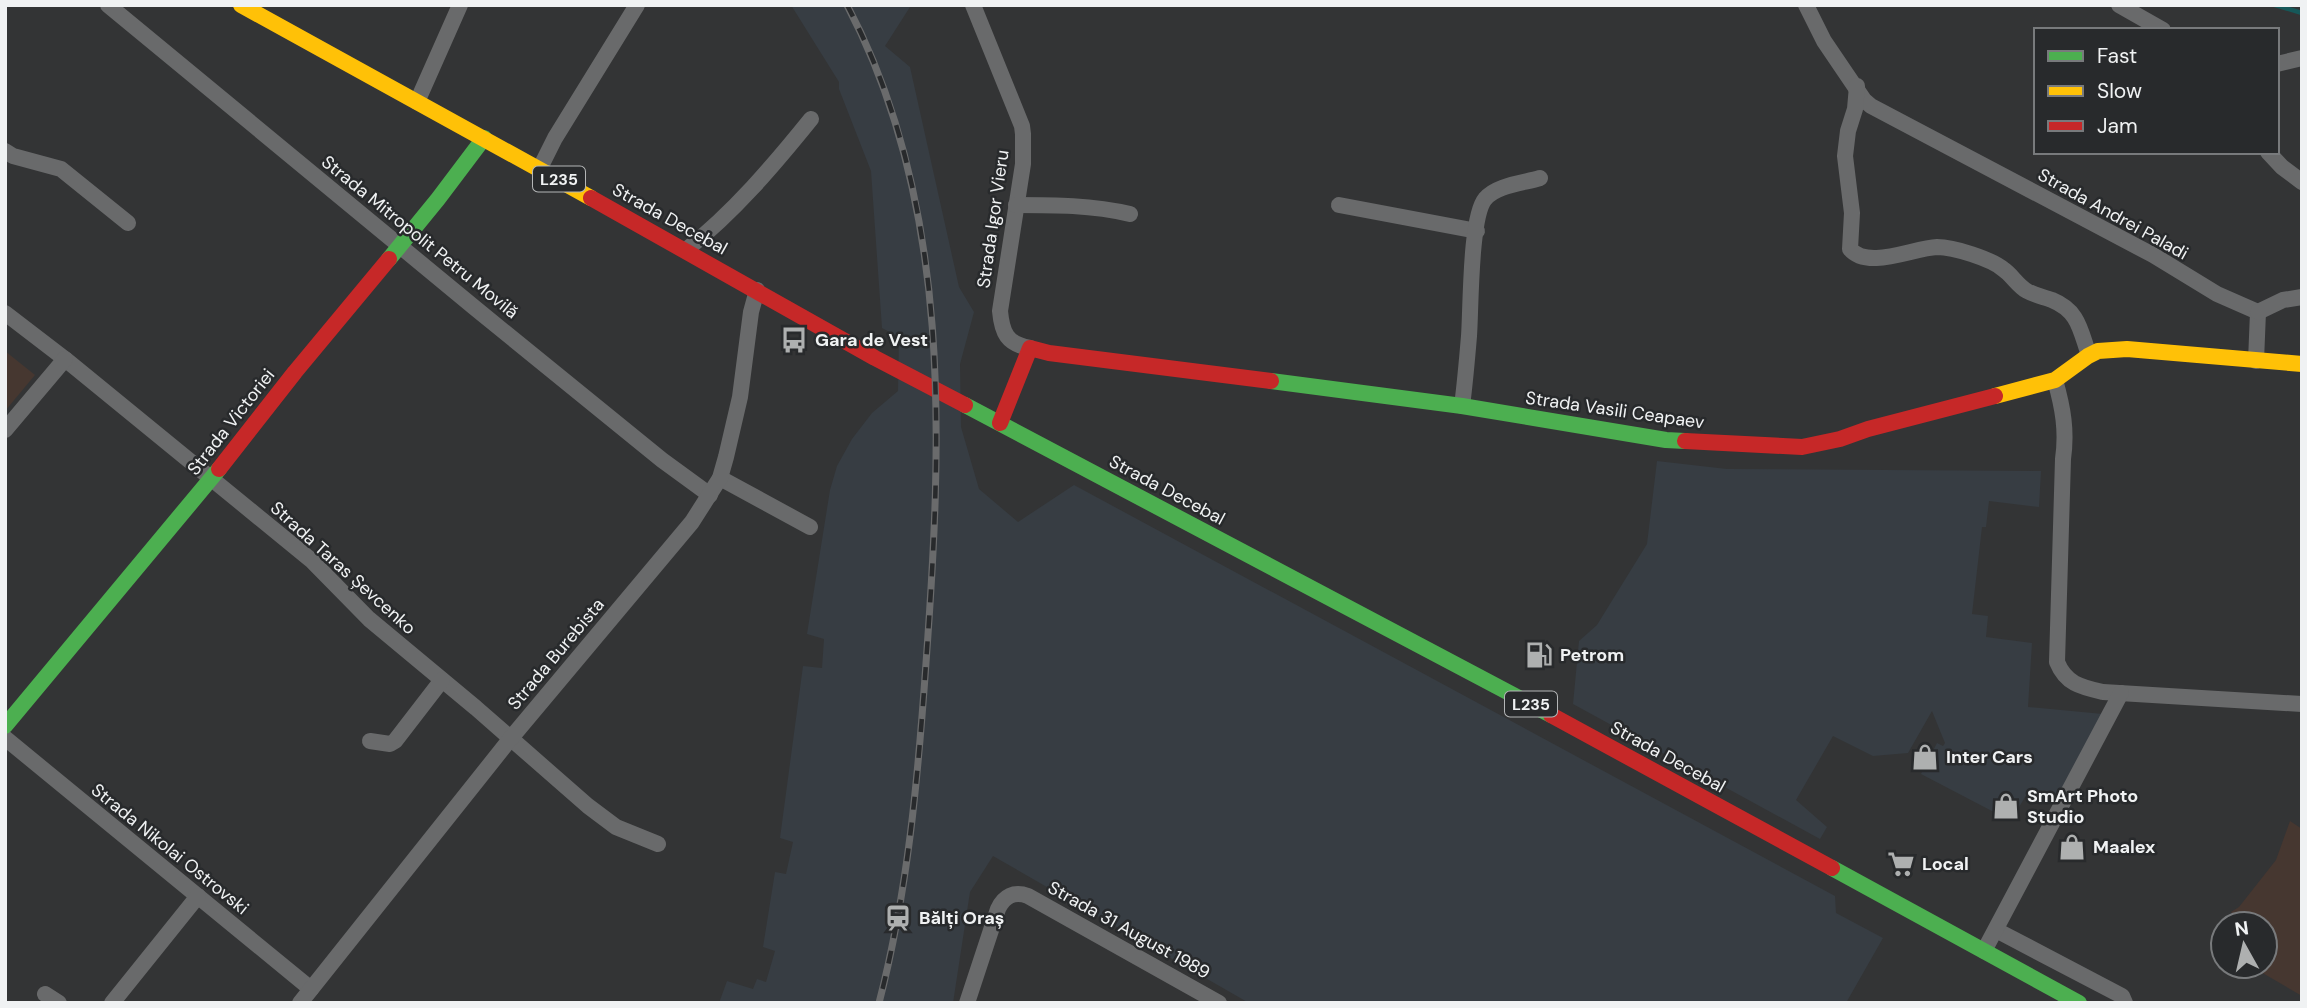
<svg xmlns="http://www.w3.org/2000/svg" width="2307" height="1008" font-family="'DM Sans',sans-serif">
<style>
.built{fill:#373d43}
.education{fill:#463730}
.lines{fill:none;stroke-linecap:round;stroke-linejoin:round}
.stream{stroke:#165859;stroke-width:4.5}
.street{stroke:#696a6b;stroke-width:16}
.fast{stroke:#4caf50;stroke-width:16}
.slow{stroke:#ffc107;stroke-width:16}
.jam{stroke:#c62828;stroke-width:16}
.rail-casing{stroke:#6a6b6c;stroke-width:7}
.rail{stroke:#282a2c;stroke-width:4.5;stroke-dasharray:13;stroke-linecap:butt}
.labels{text-anchor:middle;stroke-width:5;stroke-linejoin:round;paint-order:stroke}
.shield{fill:#282a2c;stroke:#b4b6b7;stroke-width:2}
.shield-label{font-size:16px;font-weight:bold;fill:#f0f2f3}
.street-label{font-size:18px;fill:#f0f2f3;stroke:#282a2c}
.poi-label{font-size:18px;font-weight:bold;fill:#f0f2f3;stroke:#282a2c;text-anchor:start}
</style>
<rect width="100%" height="100%" fill="#333435"/>
<g class="built">
<polygon points="791,5 909,5 910,7 885,46 910,67 959,287 974,312 960,364 961,427 979,489 1018,522 1074,485 1835,896 1836,913 1883,938 1846,1003 1249,1003 993,856 970,892 953,1003 719,1003 727,981 753,989 757,979 766,982 775,951 763,947 775,872 786,874 793,842 780,838 803,666 822,668 824,639 807,634 830,490 837,466 852,439 872,413 898,391 899,337 882,328 871,171 839,89 839,82"/>
<polygon points="1657,461 1727,469 2041,471 2039,507 1989,501 1986,527 1982,527 1972,614 1988,616 1986,637 2032,643 2028,707 2103,714 2056,805 2029,790 2011,821 1921,774 1937,743 1943,746 1945,743 1932,711 1908,753 1873,756 1833,736 1796,800 1827,827 1820,839 1573,704 1579,641 1597,625 1647,544"/>
</g>
<g class="education">
<polygon points="5,351 35,375 5,411"/>
<polygon points="2290,821 2302,829 2302,996 2254,968 2256,966 2265,966 2265,924 2242,924 2231,912 2239,907 2276,860"/>
</g>
<g class="lines">
<polyline class="stream" points="2275,5 2302,13"/>
<g class="street">
<polyline points="108,5 475,308 662,460 710,495"/>
<path d="M973,5L1022,126L1023,134V164L1000,311C1002,333 1007,344 1030,348"/>
<polyline points="1806,5 1824,41 1864,100 1871,106 2153,255 2217,294 2258,312 2256,361"/>
<polyline points="2119,5 2163,30"/>
<polyline points="2277,64 2302,58"/>
<path d="M1857,86L1855,109L1848,131L1845,156L1852,213L1850,249C1868,270 1913,248 1937,247C1954,247 1991,259 2003,269C2012,275 2017,285 2027,291C2034,295 2044,297 2052,300C2079,311 2080,330 2089,355"/>
<polyline points="417,102 460,5"/>
<polyline points="5,151 13,156 61,169 128,223"/>
<polyline points="2268,152 2282,167 2302,182"/>
<polyline points="540,168 555,138 637,5"/>
<path d="M1016,205C1054,205 1092,205 1130,214"/>
<polyline points="1339,205 1477,231"/>
<path d="M686,250C734,212 773,166 811,119"/>
<polyline points="2258,312 2283,300 2302,297"/>
<polyline points="5,313 65,359 311,560 369,619 476,708 588,806 616,827 658,844"/>
<path d="M2055,380C2063,408 2067,431 2063,459L2057,662C2066,684 2081,687 2103,692L2302,704"/>
<path d="M1462,406C1465,383 1467,360 1469,336C1471,309 1470,217 1485,199C1496,185 1524,183 1540,178"/>
<polyline points="5,430 65,359"/>
<polyline points="720,478 810,527"/>
<polyline points="5,738 311,989"/>
<polyline points="370,741 390,744 395,741 442,680"/>
<polyline points="1996,930 2122,996 2125,1003"/>
<polyline points="1984,951 2121,693"/>
<polyline points="45,994 59,1003"/>
<polyline points="112,1003 198,896"/>
<polyline points="300,1003 511,738 692,522 720,478 726,457 740,397 751,312 757,290"/>
<path d="M967,1003L998,909C1004,896 1014,891 1028,896L1219,1003"/>
</g>
<g class="fast">
<polyline points="389,259 438,199 484,138"/>
<polyline points="1271,381 1462,406 1666,440 1685,441"/>
<polyline points="965,405 1551,715"/>
<polyline points="5,726 219,469"/>
<polyline points="1832,868 2079,1003"/>
</g>
<g class="slow">
<polyline points="241,5 591,198"/>
<polyline points="1995,396 2055,380 2088,356 2098,351 2127,349 2302,364"/>
</g>
<g class="jam">
<polyline points="591,198 875,358 965,405"/>
<polyline points="1000,423 1030,348 1049,353 1271,381"/>
<polyline points="1685,441 1802,447 1840,439 1868,429 1995,396"/>
<polyline points="219,469 295,372 389,259"/>
<polyline points="1551,715 1832,868"/>
</g>
<g class="rail-casing">
<path id="rail" d="M847,5C953,206 942,443 926,663C918,777 908,891 879,1003"/>
</g>
<use href="#rail" class="rail"/>
</g>
<defs>
<g id="bus-bare" transform="scale(2.1)"><path d="M-5-6H5V4H4V6H2V4H-2V6H-4V4H-5ZM-3.5-4V0h7V-4ZM-3.5 1.2v1.5H-2V1.2ZM2 1.2v1.5H3.5V1.2Z" fill="#aeb0b0" stroke="#282a2c" stroke-width="2.5" paint-order="stroke"/></g>
<g id="fuel-bare" transform="scale(2.1)"><path d="M-5.5-6h7V0h2V4h1.3V-2.5L3-4.5l.8-.8L6-3V5H2.5V1h-1V6h-7ZM-4.2-4.7v3.2H.2V-4.7Z" fill="#aeb0b0" stroke="#282a2c" stroke-width="2.5" paint-order="stroke"/></g>
<g id="shop-bare" transform="scale(2.1)"><path d="M-5-2.5h2.3a2.7 3.5 0 0 1 5.4 0H5L5.5 6h-11ZM-1.5-2.5h3a1.5 2.3 0 0 0-3 0Z" fill="#aeb0b0" stroke="#282a2c" stroke-width="2.5" paint-order="stroke"/></g>
<g id="supermarket-bare" transform="scale(2.1)"><path d="M-6-5.5h2.5l.6 2H6L4.5 2H-2.5L-4.4-4H-6ZM-1.5 3.2a1.3 1.3 0 1 0 .1 0ZM3 3.2a1.3 1.3 0 1 0 .1 0Z" fill="#aeb0b0" stroke="#282a2c" stroke-width="2.5" paint-order="stroke"/></g>
<g id="station-bare" transform="scale(2.1)"><path d="M-3-6H3Q5-6 5-4V2Q5 4 3 4L4.5 6H3L1.5 4h-3L-3 6H-4.5L-3 4Q-5 4-5 2V-4Q-5-6-3-6ZM-3.5-4v3h7v-3ZM-3.5 1v1.5H-2V1ZM2 1v1.5H3.5V1Z" fill="#aeb0b0" stroke="#282a2c" stroke-width="2.5" paint-order="stroke"/></g>
</defs>
<g fill-rule="evenodd">
<use href="#bus-bare" x="794" y="340"/>
<use href="#fuel-bare" x="1539" y="655"/>
<use href="#shop-bare" x="1925" y="757"/>
<use href="#shop-bare" x="2006" y="806"/>
<use href="#shop-bare" x="2072" y="847"/>
<use href="#supermarket-bare" x="1901" y="864"/>
<use href="#station-bare" x="898" y="918"/>
</g>
<g class="labels">
<g class="shield">
<rect x="533" y="166.5" width="52" height="25" rx="5"/>
<rect x="1505" y="691.5" width="52" height="25" rx="5"/>
</g>
<g class="shield-label">
<text x="559" y="185">L235</text>
<text x="1531" y="710">L235</text>
</g>
<g class="street-label">
<text transform="translate(2113 214) rotate(29)" y="6">Strada Andrei Paladi</text>
<text transform="translate(670 219) rotate(29)" y="6">Strada Decebal</text>
<text transform="translate(993 219) rotate(-82)" y="6">Strada Igor Vieru</text>
<text transform="translate(420 237) rotate(39)" y="6">Strada Mitropolit Petru Movilă</text>
<text transform="translate(1615 410) rotate(8)" y="6">Strada Vasili Ceapaev</text>
<text transform="translate(231 422) rotate(-52)" y="6">Strada Victoriei</text>
<text transform="translate(1167 490) rotate(28)" y="6">Strada Decebal</text>
<text transform="translate(343 568) rotate(42)" y="6">Strada Taras Șevcenko</text>
<text transform="translate(556 654) rotate(-50)" y="6">Strada Burebista</text>
<text transform="translate(1668 757) rotate(29)" y="6">Strada Decebal</text>
<text transform="translate(170 849) rotate(39)" y="6">Strada Nikolai Ostrovski</text>
<text transform="translate(1129 930) rotate(29)" y="6">Strada 31 August 1989</text>
</g>
<g class="poi-label">
<text x="815" y="346">Gara de Vest</text>
<text x="1560" y="661">Petrom</text>
<text x="1946" y="763">Inter Cars</text>
<text x="2027" y="802">SmArt Photo<tspan x="2027" dy="21">Studio</tspan></text>
<text x="2093" y="853">Maalex</text>
<text x="1922" y="870">Local</text>
<text x="919" y="924">Bălți Oraș</text>
</g>
</g>
<rect width="2307" height="1008" fill="none" stroke="#f0f2f3" stroke-width="14"/>
<rect x="2034" y="28" width="245" height="126" fill="#282a2c" stroke="#787a7c" stroke-width="2"/>
<rect x="2048" y="51" width="35" height="10" fill="#4caf50" stroke="#787a7c" stroke-width="2"/>
<text x="2097" y="63" font-size="21" fill="#f0f2f3">Fast</text>
<rect x="2048" y="86" width="35" height="10" fill="#ffc107" stroke="#787a7c" stroke-width="2"/>
<text x="2097" y="98" font-size="21" fill="#f0f2f3">Slow</text>
<rect x="2048" y="121" width="35" height="10" fill="#c62828" stroke="#787a7c" stroke-width="2"/>
<text x="2097" y="133" font-size="21" fill="#f0f2f3">Jam</text>
<g transform="translate(2244 945) rotate(352)"><circle r="33" fill="#282a2c" stroke="#787a7c" stroke-width="2"/>
<path d="M0-5L12 26L0 18L-12 26Z" fill="#aeb0b0"/>
<text y="-10" font-size="19" font-weight="bold" text-anchor="middle" fill="#f0f2f3">N</text>
</g>
</svg>
